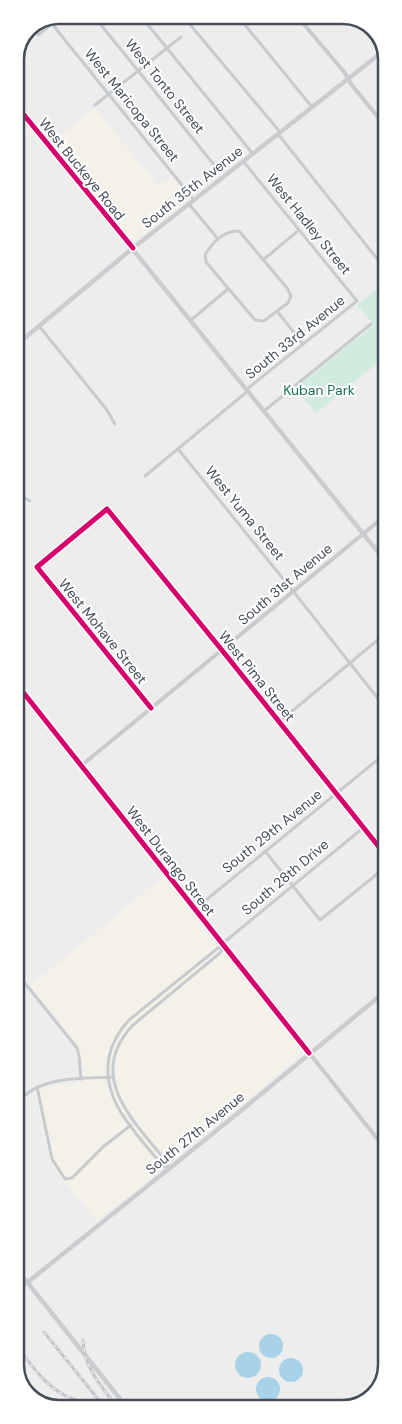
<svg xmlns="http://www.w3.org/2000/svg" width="402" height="1424" font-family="'DM Sans',sans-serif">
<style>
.commercial{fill:#f4f2e8}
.green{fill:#d2ebdf}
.water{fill:#a8d2e7}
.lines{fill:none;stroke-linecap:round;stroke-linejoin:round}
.stream{stroke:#a8d2e7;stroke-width:1}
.minor{stroke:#c8cbce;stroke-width:3}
.tertiary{stroke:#c8cbce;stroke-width:4}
.secondary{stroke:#cacccf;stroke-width:4.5}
.rail-casing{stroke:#c2c4c7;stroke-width:3}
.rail{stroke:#fff;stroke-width:1;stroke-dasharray:4;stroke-linecap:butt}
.cycleway-casing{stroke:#fff;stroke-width:8}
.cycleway{stroke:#d6006c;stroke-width:5}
.labels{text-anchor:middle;stroke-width:4;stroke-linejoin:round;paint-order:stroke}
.street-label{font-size:14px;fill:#454d58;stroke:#fff}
.park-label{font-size:14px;fill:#1c7352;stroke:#fff}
.rim{fill:none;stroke:#454d58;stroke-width:2.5}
</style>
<rect width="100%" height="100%" fill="#ededed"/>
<g class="commercial">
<polygon points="95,108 158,186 172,176 190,199 135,241 131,240 52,142"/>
<polygon points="163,877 166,877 195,915 204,930 301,1049 302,1052 288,1066 202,1136 161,1167 158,1173 97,1221 59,1175 51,1163 48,1155 35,1091 53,1086 83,1082 81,1054 76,1043 30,986"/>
</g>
<polygon class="green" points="386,282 386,356 316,413 295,388 374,325 357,305"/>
<g class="water">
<circle cx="271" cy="1346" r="12"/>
<circle cx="248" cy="1365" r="13"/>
<circle cx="291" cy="1370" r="12"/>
<circle cx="268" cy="1389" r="12"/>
</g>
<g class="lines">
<g class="stream">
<polyline points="386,296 386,295"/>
<polyline points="384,298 385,297"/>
</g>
<g class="minor">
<polyline points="93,15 219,171"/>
<polyline points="140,15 253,154"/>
<polyline points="182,15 280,132"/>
<polyline points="237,15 312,107"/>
<polyline points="52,24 194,200"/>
<polyline points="38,35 63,15"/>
<polyline points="95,105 181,37"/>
<polyline points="278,134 386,270"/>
<polyline points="243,161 357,301 247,389"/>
<polyline points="189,204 218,239"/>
<polyline points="263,260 299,230"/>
<path d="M277,311L288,303L291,296L287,288L239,231C224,230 212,243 205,255L206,262L255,320L264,321L277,311L303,344"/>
<polyline points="191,320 228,289"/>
<polyline points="39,326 107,410 115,424"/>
<polyline points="264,411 371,324"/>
<polyline points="178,449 293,591 387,710"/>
<polyline points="145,476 248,391"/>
<polyline points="15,489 22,496 30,501"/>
<polyline points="151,708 37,567 107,509 221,649 387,857"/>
<polyline points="279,722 386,633"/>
<polyline points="265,851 320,920 387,866"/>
<polyline points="195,909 387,752"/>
<polyline points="222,944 363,828"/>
<polyline points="16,972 77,1048 79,1056 81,1079"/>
<polyline points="37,1087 52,1159 65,1179 72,1178 103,1147 131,1125"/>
<path d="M16,1103C23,1097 30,1090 38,1087C61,1077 90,1078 113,1077"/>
<path d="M168,1169L161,1164C136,1132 101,1102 109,1057C112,1042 119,1031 129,1020L218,948L223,946"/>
<path d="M168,1169L166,1161C133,1120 85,1076 133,1025L220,953L223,947"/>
<polyline points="16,1292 27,1283"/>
</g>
<g class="tertiary">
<polyline points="296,15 345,73 351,84 386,127"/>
<polyline points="15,682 387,1151"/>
<polyline points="82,765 386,515"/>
</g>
<g class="secondary">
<polyline points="15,104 386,562"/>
<polyline points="15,346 133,248 386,49"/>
<polyline points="16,1268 128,1409"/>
<polyline points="28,1282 237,1114 387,990"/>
</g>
<g class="rail-casing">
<g id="rail">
<polyline points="15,134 19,131"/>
<polyline points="44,1332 106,1409"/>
<path d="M83,1340C84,1369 102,1387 119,1409"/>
<path d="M16,1345C31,1364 44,1385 66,1396C77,1401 89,1404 100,1409"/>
</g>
</g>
<use href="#rail" class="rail"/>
<g class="cycleway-casing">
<g id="cycleway">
<polyline points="15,104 133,248"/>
<polyline points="15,682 309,1053"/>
<polyline points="151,708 37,567 107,509 221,649 387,857"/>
</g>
</g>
<use href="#cycleway" class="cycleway"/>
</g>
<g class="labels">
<g class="street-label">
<text transform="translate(165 86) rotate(51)" y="5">West Tonto Street</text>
<text transform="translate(132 105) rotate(51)" y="5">West Maricopa Street</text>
<text transform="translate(82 169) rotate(51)" y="5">West Buckeye Road</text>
<text transform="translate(192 187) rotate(-38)" y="5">South 35th Avenue</text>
<text transform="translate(309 224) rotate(51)" y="5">West Hadley Street</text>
<text transform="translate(295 337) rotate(-39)" y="5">South 33rd Avenue</text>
<text transform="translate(245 513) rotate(51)" y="5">West Yuma Street</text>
<text transform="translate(285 584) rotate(-40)" y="5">South 31st Avenue</text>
<text transform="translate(103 631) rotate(51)" y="5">West Mohave Street</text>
<text transform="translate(257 676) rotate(51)" y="5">West Pima Street</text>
<text transform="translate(272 831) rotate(-39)" y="5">South 29th Avenue</text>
<text transform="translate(171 861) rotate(52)" y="5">West Durango Street</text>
<text transform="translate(285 877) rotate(-40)" y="5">South 28th Drive</text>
<text transform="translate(195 1133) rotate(-39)" y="5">South 27th Avenue</text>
</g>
<g class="park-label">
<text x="319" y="395">Kuban Park</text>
</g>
</g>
<path d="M0 0H402V1424H0ZM59 24H343A35 35 0 0 1 378 59V1365A35 35 0 0 1 343 1400H59A35 35 0 0 1 24 1365V59A35 35 0 0 1 59 24Z" fill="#fff" fill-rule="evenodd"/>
<path class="rim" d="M59 24H343A35 35 0 0 1 378 59V1365A35 35 0 0 1 343 1400H59A35 35 0 0 1 24 1365V59A35 35 0 0 1 59 24Z"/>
</svg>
